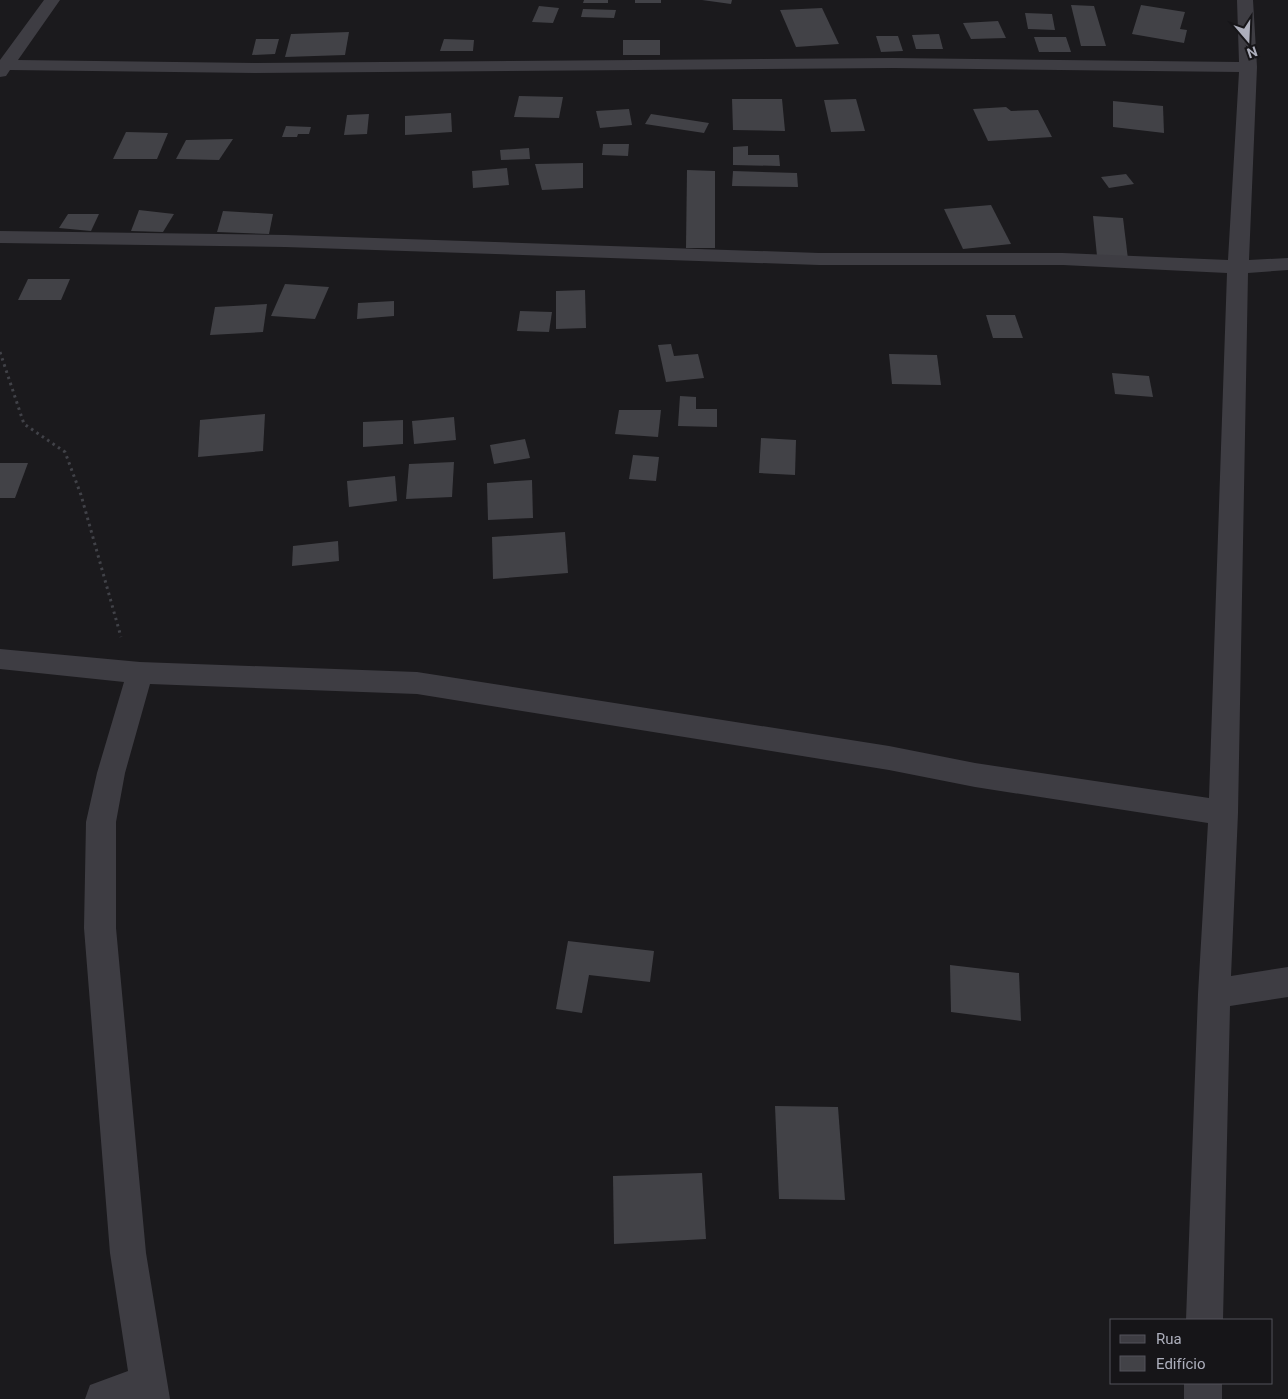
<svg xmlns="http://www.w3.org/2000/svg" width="1288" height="1399" font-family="Roboto,sans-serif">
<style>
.building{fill:#424247}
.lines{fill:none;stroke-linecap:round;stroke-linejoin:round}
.path{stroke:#414248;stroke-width:3;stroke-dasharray:2.5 4;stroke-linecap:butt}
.minor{fill:#3e3d43;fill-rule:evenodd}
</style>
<rect width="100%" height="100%" fill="#1b1a1d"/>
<g class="building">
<polygon points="584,0 608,0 608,3 583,3"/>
<rect x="635" y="0" width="26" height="3"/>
<polygon points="702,0 732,0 731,4"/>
<polygon points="1071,5 1094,6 1106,46 1081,46"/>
<polygon points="1141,5 1185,12 1180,29 1187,30 1184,43 1132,34"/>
<polygon points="539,6 559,8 553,23 532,22"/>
<polygon points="822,8 839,44 796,47 780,10"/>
<polygon points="583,9 616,10 614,18 581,17"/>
<polygon points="1025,13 1052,14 1055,30 1028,29"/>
<polygon points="998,21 1006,38 971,39 963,23"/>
<polygon points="349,32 345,55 285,57 291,34"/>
<polygon points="939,34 943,49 916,49 912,35"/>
<polygon points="876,36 898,36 903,51 881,52"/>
<polygon points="1034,37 1066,37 1071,52 1039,52"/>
<polygon points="256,39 279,39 275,54 252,55"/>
<polygon points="444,39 474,40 473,51 440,51"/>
<rect x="623" y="40" width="37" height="15"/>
<polygon points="519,96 563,97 559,118 514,117"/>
<polygon points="732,99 782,99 785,131 733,130"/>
<polygon points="856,99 865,131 831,132 824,100"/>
<polygon points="1113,101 1163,106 1164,133 1113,127"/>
<polygon points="1006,107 1011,111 1038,110 1052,137 988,141 973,109"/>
<polygon points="629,109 632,125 600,128 596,111"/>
<polygon points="451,113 452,132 405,135 405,116"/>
<polygon points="369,114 367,134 344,135 347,115"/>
<polygon points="651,114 709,123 704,133 645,124"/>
<polygon points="286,126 311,127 309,134 298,134 297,137 282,137"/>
<polygon points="126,132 168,133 157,159 113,159"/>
<polygon points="233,139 219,160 176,159 186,140"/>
<polygon points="603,144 629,144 628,156 602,155"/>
<polygon points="748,146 748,155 779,155 780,166 733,165 733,147"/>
<polygon points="529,148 530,159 501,160 500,150"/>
<polygon points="583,163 583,188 542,190 535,164"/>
<polygon points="507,168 509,185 473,188 472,171"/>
<polygon points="687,170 715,171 715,248 686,248"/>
<polygon points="733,171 797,173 798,187 732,186"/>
<polygon points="1126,174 1134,184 1109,188 1101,177"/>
<polygon points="991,205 1011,244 963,249 944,209"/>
<polygon points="139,210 174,214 163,232 131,231"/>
<polygon points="223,211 273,214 269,234 217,232"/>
<polygon points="68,214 99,214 91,231 59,228"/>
<polygon points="1093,216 1123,218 1128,259 1097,256"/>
<polygon points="28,279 70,279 61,300 18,300"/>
<polygon points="285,284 329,287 315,319 271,316"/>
<polygon points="585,290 586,328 556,329 556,291"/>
<polygon points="394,301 394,316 357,319 358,303"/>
<polygon points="267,304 263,332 210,335 215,307"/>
<polygon points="520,311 552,312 549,332 517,331"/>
<polygon points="986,315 1015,315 1023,338 993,338"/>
<polygon points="671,344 674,356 698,354 704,378 666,382 658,345"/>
<polygon points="889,354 937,355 941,385 892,384"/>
<polygon points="1112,373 1149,376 1153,397 1115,394"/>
<polygon points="680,396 696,397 696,409 717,409 717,427 678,426"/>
<polygon points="619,410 661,410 658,437 615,434"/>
<polygon points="265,414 263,451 198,457 200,420"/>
<polygon points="454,417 456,440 414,444 412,421"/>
<polygon points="403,420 403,444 363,447 363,422"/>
<polygon points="761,438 796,440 795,475 759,473"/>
<polygon points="525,439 530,458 494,464 490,445"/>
<polygon points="633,455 659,457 656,481 629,479"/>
<polygon points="454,462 452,497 406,499 409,464"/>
<polygon points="0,463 28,463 15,498 0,498"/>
<polygon points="395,476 397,501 349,507 347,481"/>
<polygon points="532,480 533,518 488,520 487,483"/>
<polygon points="565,532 568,573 493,579 492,537"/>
<polygon points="338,541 339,561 292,566 293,546"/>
<polygon points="568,941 654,951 650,982 589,975 582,1013 556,1009"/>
<polygon points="950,965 1019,973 1021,1021 951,1012"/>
<polygon points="775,1106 838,1107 845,1200 779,1199"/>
<polygon points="702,1173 706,1239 614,1244 613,1176"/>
</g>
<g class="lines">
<polyline class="path" points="0,352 24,424 65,452 81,495 121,637"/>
<g class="minor">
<polygon points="44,0 60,0 18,60 255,63 893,58 1239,62 1237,0 1253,0 1257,67 1249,260 1288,258 1288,270 1248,273 1238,813 1231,976 1288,967 1288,997 1230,1006 1223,1320 1186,1320 1198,994 1208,823 975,787 889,770 417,694 150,684 125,773 116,822 116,928 146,1253 170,1399 85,1399 90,1385 128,1371 110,1253 84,928 86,822 97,773 124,682 0,669 0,649 140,662 417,672 889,746 975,763 1209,798 1227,273 1063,265 819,265 285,247 0,243 0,231 285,235 819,253 1063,253 1228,260 1239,72 893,68 255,73 10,70 6,76 0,77 0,60"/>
<rect x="1184" y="1383" width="38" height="16"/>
</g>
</g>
<rect x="1110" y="1319" width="162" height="65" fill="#161518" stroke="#52535a"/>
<rect x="1120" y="1335" width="25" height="8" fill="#3e3d43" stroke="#52535a"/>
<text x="1156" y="1344" font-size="15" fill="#adafbc">Rua</text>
<rect x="1120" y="1356" width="25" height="15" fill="#424247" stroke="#52535a"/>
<text x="1156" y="1369" font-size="15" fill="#adafbc">Edifício</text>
<g transform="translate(1248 40) rotate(161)" stroke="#161518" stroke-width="4" paint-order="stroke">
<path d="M0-4L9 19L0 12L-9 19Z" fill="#adafbc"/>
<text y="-8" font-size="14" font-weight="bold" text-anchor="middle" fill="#adafbc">N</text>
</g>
</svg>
